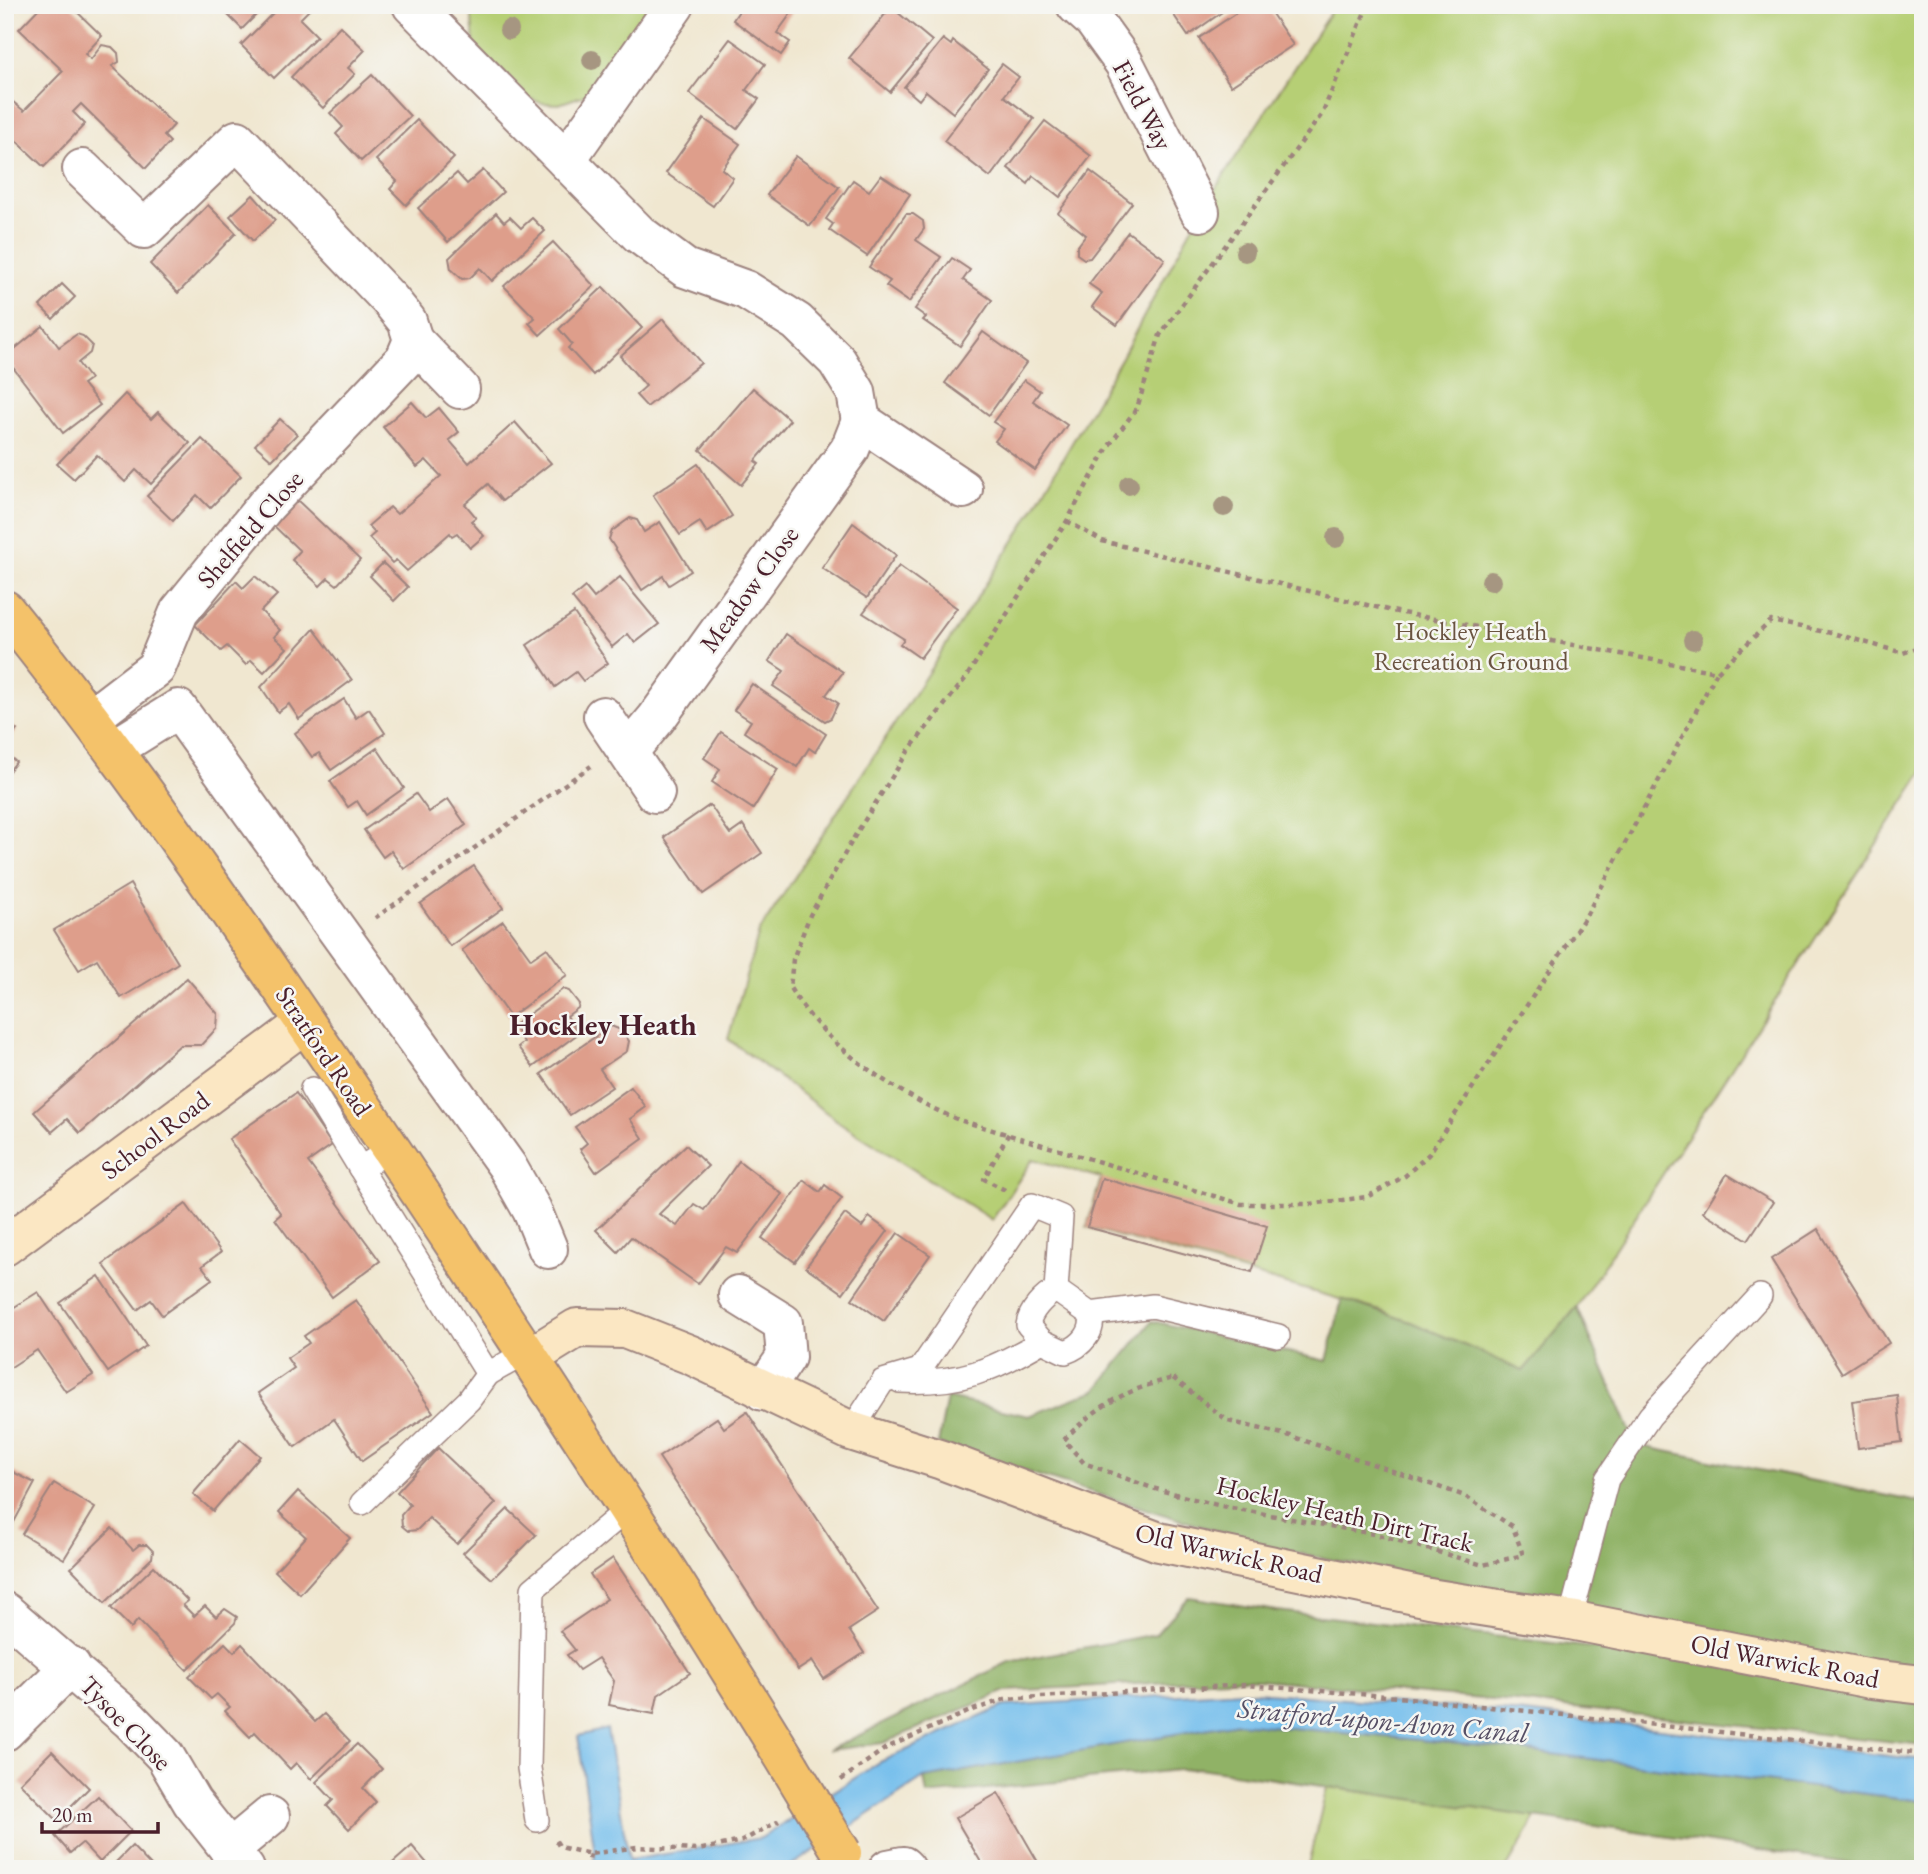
<svg xmlns="http://www.w3.org/2000/svg" width="1928" height="1874" font-family="'EB Garamond',serif">
<style>
.green{fill:#b6cf75;stroke:#807750;stroke-width:2}
.forest{fill:#90b266;stroke:#6d6848;stroke-width:2}
.water{fill:#73beec;stroke:#5e6e8c;stroke-width:2}
.building{fill:#de9e8b}
.lines{fill:none;stroke-linecap:round;stroke-linejoin:round}
.lane-casing{stroke:#9d837e;stroke-width:26}
.street-casing{stroke:#9d837e;stroke-width:42}
.secondary-casing{stroke:#9d837e;stroke-width:42}
.primary-casing{stroke:#9d837e;stroke-width:42}
.path{stroke:#9d837e;stroke-width:4.5;stroke-dasharray:5 5;stroke-linecap:butt}
.lane{stroke:#fff;stroke-width:23}
.street{stroke:#fff;stroke-width:38}
.secondary{stroke:#fbe7c3;stroke-width:38}
.primary{stroke:#f4c26a;stroke-width:38}
.primary-bridge-casing{stroke:#9d837e;stroke-width:42;stroke-linecap:butt}
.primary-bridge{stroke:#f4c26a;stroke-width:38}
.tree{fill:#a69681}
.labels{text-anchor:middle;stroke-width:5;stroke-linejoin:round;paint-order:stroke}
.street-label{font-size:26px;fill:#4a1f2b;stroke:#f6f6f2}
.park-label{font-size:26px;fill:#6a5441;stroke:#f6f6f2}
.water-label{font-size:28px;font-style:italic;fill:#564f65;stroke:#f6f6f2}
.quarter-label{font-size:30px;font-weight:bold;fill:#4a1f2b;stroke:#f6f6f2}
</style>
<rect width="100%" height="100%" fill="#f6f6f2"/>
<filter id="ink" filterUnits="userSpaceOnUse"><feTurbulence type="fractalNoise" baseFrequency=".0143" numOctaves="2"/><feDisplacementMap in="SourceGraphic" scale="14" xChannelSelector="R" yChannelSelector="G"/><feConvolveMatrix kernelMatrix="1 2 1 2 8 2 1 2 1" color-interpolation-filters="sRGB"/></filter>
<filter id="wash" filterUnits="userSpaceOnUse"><feTurbulence type="fractalNoise" baseFrequency=".00686" numOctaves="4" result="noise"/><feDisplacementMap in="SourceGraphic" scale="28" xChannelSelector="R" yChannelSelector="G"/><feGaussianBlur stdDeviation="1.57" result="paint"/><feColorMatrix in="noise" values="0 0 0 0 0 0 0 0 0 0 0 0 0 0 0 0 0 1.4 0 .05"/><feComposite in="paint" operator="in"/></filter>
<g filter="url(#wash)">
<rect width="100%" height="100%" fill="#f0e7d0"/>
<g class="green">
<polygon points="471,5 650,5 588,94 559,104 541,103 518,94 474,44"/>
<polygon points="1335,5 1923,5 1923,772 1577,1307 1523,1372 1381,1311 1087,1227 1101,1178 1033,1159 992,1220 839,1122 728,1039 759,932 1023,527 1122,357 1200,212"/>
<polygon points="1327,1787 1537,1816 1506,1869 1307,1869"/>
</g>
<g class="forest">
<polygon points="1342,1299 1411,1322 1523,1371 1577,1307 1636,1445 1923,1503 1923,1673 1271,1548 938,1444 947,1398 1029,1416 1096,1390 1152,1321 1327,1361"/>
<polygon points="1189,1597 1277,1611 1648,1654 1923,1699 1923,1745 1526,1703 1245,1678 1006,1691 883,1743 829,1750 1009,1662 1156,1634"/>
<polygon points="1238,1723 1504,1748 1923,1801 1923,1869 1888,1869 1199,1768 927,1795 924,1778"/>
</g>
<polygon class="water" points="1242,1691 1524,1713 1923,1760 1923,1801 1504,1748 1238,1723 924,1778 786,1869 593,1869 595,1853 578,1736 607,1729 629,1860 761,1838 880,1762 1004,1706"/>
<g id="blocks">
<g class="building">
<polygon points="42,5 70,5 102,36 85,54 91,59 102,45 112,47 118,53 119,62 112,66 174,125 164,136 170,142 146,168 81,104 73,112 85,124 44,167 5,130 5,108 12,101 24,111 63,71 19,29"/>
<polygon points="218,5 266,5 242,29"/>
<polygon points="281,5 314,5 300,19 317,36 274,78 241,45"/>
<polygon points="743,5 797,5 777,33 790,42 781,55 733,20"/>
<polygon points="1167,5 1232,5 1188,36"/>
<polygon points="1248,5 1266,5 1293,45 1231,86 1199,38"/>
<polygon points="891,7 932,41 890,92 849,58"/>
<polygon points="340,26 365,50 348,68 355,74 323,108 291,77"/>
<polygon points="730,39 765,64 746,90 759,99 737,129 689,93"/>
<polygon points="943,39 951,45 953,41 988,69 953,113 926,91 919,100 904,87"/>
<polygon points="1002,64 1019,77 1004,96 1034,119 990,177 944,141"/>
<polygon points="372,75 410,116 361,161 336,134 343,127 330,113"/>
<polygon points="704,119 740,144 722,169 733,178 713,206 666,173"/>
<polygon points="417,120 454,158 406,205 390,189 397,181 376,160"/>
<polygon points="1045,121 1091,156 1060,197 1033,176 1028,184 1008,168"/>
<polygon points="796,156 839,187 810,226 767,195"/>
<polygon points="483,170 503,192 448,242 418,208 457,173 467,184"/>
<polygon points="1090,171 1132,203 1090,258 1084,259 1077,254 1077,247 1086,235 1058,213"/>
<polygon points="881,175 910,194 867,256 829,230 833,224 826,219 853,180 869,191"/>
<polygon points="253,195 275,220 253,241 230,216"/>
<polygon points="208,205 236,233 178,293 150,264"/>
<polygon points="496,213 504,222 510,217 521,228 532,218 545,231 492,281 480,268 470,278 462,279 451,269 449,258"/>
<polygon points="906,214 913,214 923,221 924,229 916,240 941,257 909,302 886,286 890,281 869,267"/>
<polygon points="1128,232 1165,259 1117,325 1092,307 1102,293 1089,284"/>
<polygon points="553,242 594,286 540,335 529,323 535,318 504,286"/>
<polygon points="952,258 970,270 963,280 992,300 960,346 923,320 926,317 915,309"/>
<polygon points="62,284 75,297 53,319 40,306"/>
<polygon points="603,287 642,328 593,375 568,348 572,344 559,329"/>
<polygon points="663,319 701,363 647,407 636,395 646,386 620,356"/>
<polygon points="43,326 59,347 77,334 83,336 92,345 90,353 78,363 90,379 83,384 100,405 63,433 5,357"/>
<polygon points="983,332 1026,363 989,415 945,383"/>
<polygon points="1024,380 1040,391 1033,401 1067,425 1035,470 995,441 1004,429 993,422"/>
<polygon points="753,388 790,420 755,461 759,464 741,485 700,450"/>
<polygon points="125,394 151,419 158,412 190,443 151,484 136,470 125,482 97,455 74,479 57,464"/>
<polygon points="412,402 426,418 439,408 459,432 449,440 469,463 515,422 551,463 502,501 488,484 465,504 476,517 471,521 484,536 470,548 457,533 452,536 450,533 407,571 396,560 392,563 369,538 375,533 368,526 390,507 397,514 441,476 426,460 417,467 383,427"/>
<polygon points="280,419 297,434 272,460 255,445"/>
<polygon points="202,439 241,476 210,508 197,495 173,521 147,496"/>
<polygon points="698,464 732,516 707,533 700,522 680,535 653,495"/>
<polygon points="296,499 360,560 337,585 328,578 320,586 292,560 300,551 273,525"/>
<polygon points="630,518 637,520 644,532 660,522 691,571 669,585 663,576 642,590 609,539 612,531"/>
<polygon points="853,523 896,555 867,598 822,568"/>
<polygon points="383,563 408,587 394,601 370,576"/>
<polygon points="899,566 957,608 920,658 900,644 904,639 863,613"/>
<polygon points="255,576 277,595 261,611 280,630 274,637 287,648 264,672 251,660 246,665 227,646 221,651 195,625 236,581 243,588"/>
<polygon points="620,577 659,624 635,643 628,634 612,647 572,598 585,587 594,598"/>
<polygon points="574,613 608,663 583,681 576,672 555,687 527,645"/>
<polygon points="314,629 352,680 299,719 289,704 278,712 261,687"/>
<polygon points="786,634 843,672 826,695 838,703 831,718 825,721 773,686 784,671 769,661"/>
<polygon points="752,684 826,734 815,752 809,748 797,767 744,732 751,721 734,710"/>
<polygon points="344,699 356,718 369,709 385,733 331,770 319,753 312,757 295,733"/>
<polygon points="5,719 17,730 5,744"/>
<polygon points="721,732 778,769 753,809 712,782 720,769 704,758"/>
<polygon points="377,748 404,788 366,815 357,801 348,807 330,781"/>
<polygon points="5,752 16,762 5,776"/>
<polygon points="416,794 429,812 448,799 466,825 404,869 391,851 383,857 364,830"/>
<polygon points="710,805 730,834 743,825 762,853 703,894 664,837"/>
<polygon points="474,866 503,908 450,946 420,904"/>
<polygon points="130,884 178,963 121,998 97,959 79,970 54,930"/>
<polygon points="503,921 531,959 547,948 567,975 510,1017 462,950"/>
<polygon points="187,978 218,1014 217,1028 201,1045 180,1045 80,1133 67,1119 52,1132 34,1112"/>
<polygon points="563,989 569,991 579,1004 578,1008 567,1016 579,1033 533,1067 518,1047 524,1042 513,1026"/>
<polygon points="611,1026 621,1030 629,1041 627,1051 600,1069 612,1087 570,1115 541,1074"/>
<polygon points="631,1087 646,1107 630,1119 643,1138 596,1172 580,1149 587,1143 575,1127"/>
<polygon points="296,1093 332,1145 308,1162 380,1261 332,1297 275,1219 281,1214 229,1139"/>
<polygon points="686,1145 708,1166 659,1214 677,1226 694,1204 704,1210 739,1161 782,1194 737,1253 726,1247 698,1284 631,1237 618,1252 596,1230"/>
<polygon points="1727,1174 1773,1202 1748,1240 1703,1212"/>
<polygon points="1102,1178 1267,1226 1252,1272 1087,1227"/>
<polygon points="804,1180 820,1192 825,1185 842,1198 795,1262 762,1238"/>
<polygon points="186,1204 221,1252 202,1266 212,1279 162,1315 151,1300 137,1310 103,1264"/>
<polygon points="845,1214 862,1227 869,1217 888,1231 843,1293 806,1267"/>
<polygon points="1818,1229 1889,1343 1842,1373 1771,1259"/>
<polygon points="898,1233 930,1255 884,1321 852,1299"/>
<polygon points="99,1276 146,1346 108,1372 60,1303"/>
<polygon points="38,1292 93,1375 66,1392 37,1350 5,1371 5,1313"/>
<polygon points="356,1300 433,1412 362,1461 334,1419 295,1447 258,1393 294,1368 287,1358 309,1343 304,1336"/>
<polygon points="1897,1395 1902,1442 1858,1448 1852,1401"/>
<polygon points="747,1412 878,1611 849,1630 864,1653 824,1679 812,1661 798,1670 659,1457 717,1418 724,1428"/>
<polygon points="240,1439 260,1456 213,1511 193,1494"/>
<polygon points="438,1448 496,1503 457,1544 429,1518 417,1530 408,1531 402,1526 401,1515 410,1505 397,1492"/>
<polygon points="5,1468 35,1483 13,1524 5,1520"/>
<polygon points="54,1483 95,1508 64,1559 22,1534"/>
<polygon points="298,1491 350,1538 300,1594 275,1571 306,1537 279,1512"/>
<polygon points="508,1509 536,1535 492,1579 463,1553"/>
<polygon points="112,1528 133,1550 139,1545 147,1545 153,1551 152,1558 105,1603 71,1568"/>
<polygon points="613,1558 690,1673 658,1695 654,1714 609,1705 614,1681 598,1658 579,1670 567,1655 575,1650 560,1631 607,1599 590,1574"/>
<polygon points="154,1566 188,1601 183,1605 194,1616 205,1606 216,1617 225,1609 237,1617 235,1623 187,1670 138,1620 131,1628 111,1608"/>
<polygon points="225,1643 234,1652 242,1644 315,1722 324,1714 350,1741 311,1779 296,1763 290,1769 255,1732 250,1737 225,1711 230,1707 217,1694 211,1699 189,1677"/>
<polygon points="357,1744 382,1769 363,1788 376,1802 349,1829 327,1806 333,1800 316,1782"/>
<polygon points="52,1751 89,1788 57,1820 20,1783"/>
<polygon points="998,1793 1042,1869 985,1869 955,1818"/>
<polygon points="98,1796 131,1831 100,1862 82,1843 70,1853 55,1836"/>
<polygon points="132,1846 154,1869 109,1869"/>
<polygon points="412,1846 432,1869 386,1869"/>
</g>
</g>
</g>
<g filter="url(#ink)">
<use href="#blocks" fill-opacity="0" stroke="#9d837e" stroke-width="2"/>
<g class="lines">
<g class="lane-casing">
<g id="lane">
<polyline points="312,1089 360,1168"/>
<polyline points="391,1150 360,1168 488,1374 527,1352"/>
<path d="M1056,1290L1090,1314C1096,1331 1081,1347 1065,1352L1042,1341L1028,1325C1030,1311 1043,1297 1056,1290Z"/>
<polyline points="1090,1314 1153,1306 1278,1336"/>
<path d="M900,1381C960,1384 992,1371 1042,1341"/>
<polyline points="851,1431 883,1381 920,1370 1032,1205 1061,1217 1056,1290"/>
<polyline points="362,1503 469,1400 488,1374"/>
<polyline points="1570,1620 1607,1479 1650,1416 1760,1296"/>
<polyline points="537,1820 529,1768 533,1589 629,1508"/>
</g>
</g>
<g class="street-casing">
<g id="street">
<polyline points="412,5 639,234 685,268 746,290 797,322 837,361 856,392 861,421 963,489"/>
<polyline points="1076,5 1093,20 1124,63 1200,212"/>
<polyline points="566,160 675,5"/>
<polyline points="82,169 144,229 237,140 390,300 407,321 413,340 405,359 266,505 179,612 156,668 92,717"/>
<polyline points="413,340 460,389"/>
<polyline points="603,716 655,793"/>
<polyline points="114,749 178,709 507,1166 532,1210 548,1249"/>
<polyline points="628,752 656,719 850,449 861,421"/>
<polyline points="738,1295 783,1323 786,1357 763,1391"/>
<polyline points="5,1612 130,1720 165,1756 192,1802 245,1869"/>
<polyline points="5,1731 71,1666"/>
<polyline points="229,1850 270,1816"/>
<polyline points="888,1869 903,1866 906,1869"/>
</g>
</g>
<g class="secondary-casing">
<g id="secondary">
<polyline points="5,1246 305,1023"/>
<polyline points="530,1357 577,1328 625,1329 691,1355 851,1431 942,1460 1159,1542 1429,1598 1570,1620 1871,1679 1923,1685"/>
</g>
</g>
<g class="primary-casing">
<path id="primary" d="M5,610C136,772 253,945 370,1118C514,1332 655,1547 790,1767"/>
</g>
<g class="path">
<path d="M1368,5L1322,114L1160,335L1137,408L1108,447L1067,521L965,679L909,750L856,834L810,915L793,959L790,988C826,1047 896,1094 959,1120L1241,1204H1310L1367,1197L1405,1176L1429,1154L1587,914L1717,672"/>
<polyline points="1067,521 1102,541 1392,611 1717,672 1771,621 1836,634 1903,653 1923,646"/>
<polyline points="375,918 591,766"/>
<polyline points="1005,1190 984,1179 1009,1133"/>
<path d="M1173,1378L1228,1421L1291,1436L1465,1496L1513,1527L1523,1555L1483,1565L1379,1535L1221,1506L1152,1488L1084,1463L1064,1440C1097,1405 1126,1390 1173,1378Z"/>
<polyline points="841,1780 886,1748 970,1711 1005,1699 1247,1685 1398,1697 1923,1754"/>
<polyline points="556,1841 560,1847 590,1854 637,1847 698,1850 742,1841 779,1821"/>
<polyline points="587,1869 590,1854"/>
</g>
<use href="#lane" class="lane"/>
<use href="#street" class="street"/>
<use href="#secondary" class="secondary"/>
<use href="#primary" class="primary"/>
<g class="primary-bridge-casing">
<polyline id="primary-bridge" points="790,1767 842,1853"/>
</g>
<use href="#primary-bridge" class="primary-bridge"/>
</g>
<g class="tree">
<circle cx="509" cy="30" r="10"/>
<circle cx="592" cy="60" r="10"/>
<circle cx="1245" cy="252" r="10"/>
<circle cx="1129" cy="485" r="10"/>
<circle cx="1224" cy="507" r="10"/>
<circle cx="1336" cy="538" r="10"/>
<circle cx="1491" cy="581" r="10"/>
<circle cx="1693" cy="640" r="10"/>
</g>
</g>
<g class="labels">
<g class="street-label">
<text transform="translate(1143 105) rotate(62)" y="9">Field Way</text>
<text transform="translate(250 529) rotate(-49)" y="9">Shelfield Close</text>
<text transform="translate(749 589) rotate(-54)" y="9">Meadow Close</text>
<text transform="translate(324 1051) rotate(56)" y="9">Stratford Road</text>
<text transform="translate(155 1135) rotate(-37)" y="9">School Road</text>
<text transform="translate(1345 1514) rotate(13)" y="9">Hockley Heath Dirt Track</text>
<text transform="translate(1229 1553) rotate(13)" y="9">Old Warwick Road</text>
<text transform="translate(1785 1661) rotate(11)" y="9">Old Warwick Road</text>
<text transform="translate(126 1723) rotate(46)" y="9">Tysoe Close</text>
</g>
<g class="park-label">
<text x="1471" y="640">Hockley Heath<tspan x="1471" dy="30">Recreation Ground</tspan></text>
</g>
<g class="water-label">
<text transform="translate(1383 1720) rotate(5)" y="10">Stratford-upon-Avon Canal</text>
</g>
<g class="quarter-label">
<text x="603" y="1035">Hockley Heath</text>
</g>
</g>
<rect width="1928" height="1874" fill="none" stroke="#f6f6f2" stroke-width="28"/>
<path d="M42 1822v10h116v-10" fill="none" stroke="#4a1f2b" stroke-width="3.5"/>
<text x="52" y="1822" font-size="21" fill="#4a1f2b" stroke="#f6f6f2" stroke-width="5" paint-order="stroke">20 m</text>
</svg>
